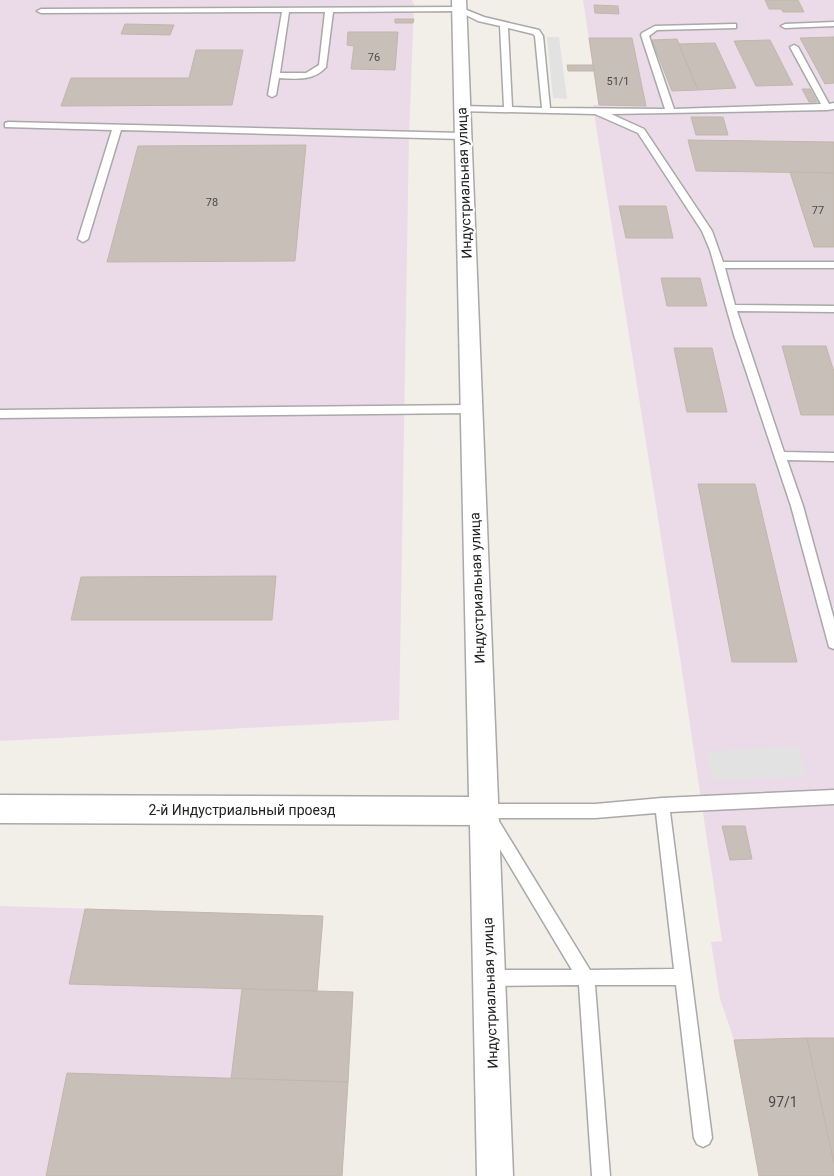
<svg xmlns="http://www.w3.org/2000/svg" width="834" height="1176" font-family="Roboto,sans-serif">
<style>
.industrial{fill:#ebdbe8}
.parking{fill:#e2e2e2}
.building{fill:#c7bfb8;stroke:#c4b6ab}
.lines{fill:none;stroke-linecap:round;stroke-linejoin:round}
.service-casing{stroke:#a9a9a9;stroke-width:3}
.minor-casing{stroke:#a9a9a9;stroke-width:3}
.service{fill:#fff;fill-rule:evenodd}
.minor{fill:#fff;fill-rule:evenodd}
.labels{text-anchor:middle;stroke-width:4.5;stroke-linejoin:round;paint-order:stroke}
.number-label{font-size:11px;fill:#4b4948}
.street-label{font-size:14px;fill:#222;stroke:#fff}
.near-number-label{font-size:14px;fill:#4b4948}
</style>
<rect width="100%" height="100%" fill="#f2efe9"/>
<g class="industrial">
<polygon points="0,0 412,0 414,4 409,136 399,720 0,741"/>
<polygon points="583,0 834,0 834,1176 759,1176 734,1040 720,999 711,942 722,941 681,664 596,126 593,105 599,105"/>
<polygon points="0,906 323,916 317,991 353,992 342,1176 0,1176"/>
</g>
<g class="parking">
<polygon points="547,37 559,37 567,99 553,98"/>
<polygon points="798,746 807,777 713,781 706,751"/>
</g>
<g class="building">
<polygon points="765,0 798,0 804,12 783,12 781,9 769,9"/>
<polygon points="594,5 618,6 619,14 595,13"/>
<polygon points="395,19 414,19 413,23 395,23"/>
<polygon points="125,24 174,25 170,35 121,34"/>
<polygon points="348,32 398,32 395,70 351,69 354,46 347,45"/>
<polygon points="834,37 834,83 825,84 800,38"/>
<polygon points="589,38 632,38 646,106 599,105"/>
<polygon points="677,39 679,44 698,90 672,91 652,40"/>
<polygon points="770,40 793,85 756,86 734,41"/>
<polygon points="715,43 736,88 698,90 679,44"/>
<polygon points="196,50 243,50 232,105 61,106 71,78 189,78"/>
<polygon points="567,65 593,65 594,71 568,71"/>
<polygon points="802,89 810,89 817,102 809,102"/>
<polygon points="691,117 723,117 728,135 696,135"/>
<polygon points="688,140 834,142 834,173 696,171"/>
<polygon points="306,145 295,261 107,262 138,146"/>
<polygon points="790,172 834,173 834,247 814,247"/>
<polygon points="619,206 666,206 673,238 626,238"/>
<polygon points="661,278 700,278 707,306 667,306"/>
<polygon points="782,346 826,346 834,372 834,415 801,415"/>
<polygon points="674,348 712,348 727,412 687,412"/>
<polygon points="698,484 755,484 797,662 732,662"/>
<polygon points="276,576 272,620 71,620 81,577"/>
<polygon points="722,826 745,826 752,859 730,860"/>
<polygon points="85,909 323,916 317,991 69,984"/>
<polygon points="242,989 353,992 348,1082 231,1079"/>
<polygon points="807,1038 834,1163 834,1176 759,1176 734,1040"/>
<polygon points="807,1038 834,1038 834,1163"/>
<polygon points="67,1073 348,1082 342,1176 46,1176"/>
</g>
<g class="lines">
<g class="service-casing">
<g id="service">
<path d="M459,7L484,17L539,30L543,36L550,108L665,109L641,35L642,33L655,26L733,24H736V28L657,30L649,36L674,109L821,104L790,47L794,45L798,47L829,104L834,103V109L827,110L611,114L644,129L712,231L723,262H834V268H725L735,305L834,306V312L737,311L784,452L834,453V461L787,460L803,506L834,619V649L829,647L828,643L791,506L734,335L710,250L702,231L638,133L595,114L458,111V107L461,106L504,107L500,26L478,21L458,11L333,12L326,67C314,81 296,79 279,78L276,95L272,97L268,95L282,12L41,13L37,11L41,9ZM289,12H325L319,65L306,73H280ZM508,28L533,34L535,36L542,108L512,107Z"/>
<polygon points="834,22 834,26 785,28 781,26 785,24"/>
<polygon points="8,122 462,133 466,136 462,139 121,130 88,239 83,242 78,239 112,130 5,127 5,123"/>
<polygon points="471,405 476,409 471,413 0,418 0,410"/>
<path d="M834,790V804L670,812L712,1138L709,1144L703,1147L697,1144L694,1138L676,985H595L610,1176H592L579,985L489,986L483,984L481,978L483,972L489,970H572L486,826L484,821L485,818L479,816L477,811L479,806L484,804H595L662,798ZM656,813L674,969L590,970L497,818H595Z"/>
</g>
</g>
<g class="minor-casing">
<polygon id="minor" points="452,0 466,0 513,1176 477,1176 470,825 0,823 0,795 469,797"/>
</g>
<use href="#service" class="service"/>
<use href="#minor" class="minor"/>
</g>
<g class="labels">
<g class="number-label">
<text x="374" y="61">76</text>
<text x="618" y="85">51/1</text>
<text x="212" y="206">78</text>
<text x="818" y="214">77</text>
</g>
<g class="street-label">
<text transform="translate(464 183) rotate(-92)" y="5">Индустриальная улица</text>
<text transform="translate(477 588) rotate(-92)" y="5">Индустриальная улица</text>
<text x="242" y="815">2-й Индустриальный проезд</text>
<text transform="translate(490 993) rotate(-92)" y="5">Индустриальная улица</text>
</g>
<g class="near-number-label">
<text x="783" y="1107">97/1</text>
</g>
</g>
</svg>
